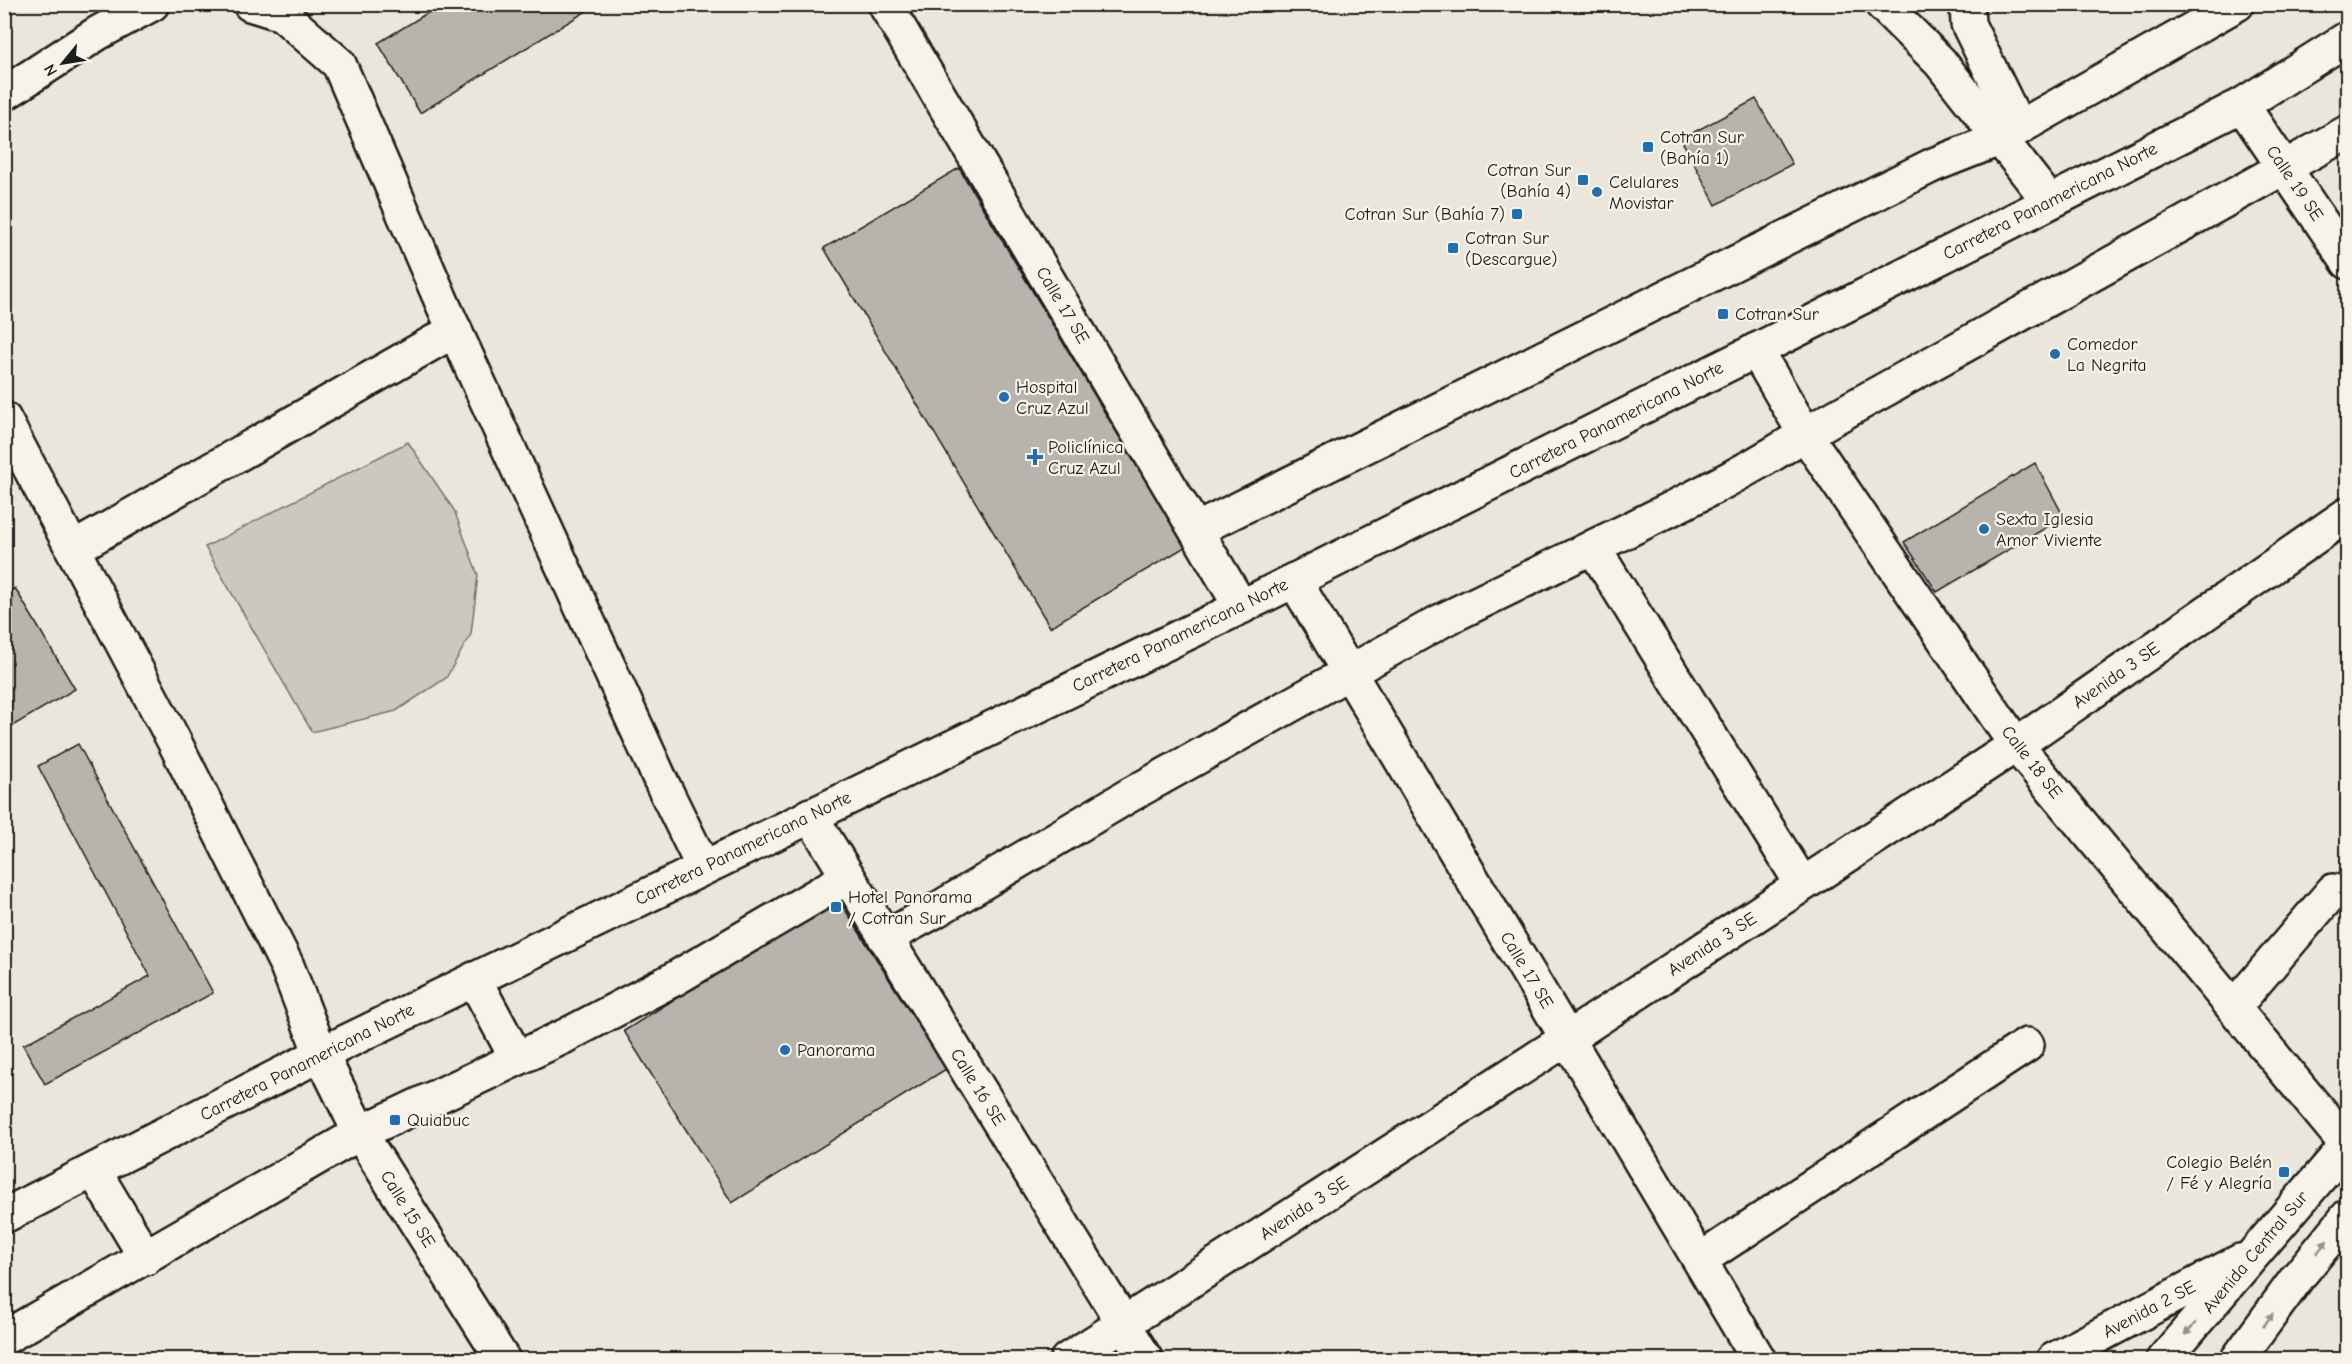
<svg xmlns="http://www.w3.org/2000/svg" width="2352" height="1364" font-family="'Comic Neue',sans-serif">
<style>
.green{fill:#ccc8c0;stroke:#74726e;stroke-width:1.5}
.building{fill:#b6b4ac;stroke:#1c1c1c;stroke-width:1.5}
.lines{fill:none;stroke-linecap:round;stroke-linejoin:round}
.minor-casing{stroke:#1c1c1c;stroke-width:38}
.highway-casing{stroke:#1c1c1c;stroke-width:38}
.minor{stroke:#f7f3e8;stroke-width:33}
.highway{stroke:#f7f3e8;stroke-width:33}
.oneway{fill:#94928c}
.poi-dot{fill:#1f6fb2;stroke:#f7f3e8;stroke-width:2}
.labels{text-anchor:middle;stroke-width:4.5;stroke-linejoin:round;paint-order:stroke}
.poi-label{font-size:18px;fill:#1c1c1c;stroke:#f7f3e8;text-anchor:start}
.street-label{font-size:18px;fill:#1c1c1c;stroke:#f7f3e8}
</style>
<rect width="100%" height="100%" fill="#eae6dc"/>
<filter id="ink" filterUnits="userSpaceOnUse"><feTurbulence type="fractalNoise" baseFrequency=".0167" numOctaves="2"/><feDisplacementMap in="SourceGraphic" scale="12" xChannelSelector="R" yChannelSelector="G"/><feConvolveMatrix kernelMatrix="1 2 1 2 8 2 1 2 1" color-interpolation-filters="sRGB"/></filter>
<g filter="url(#ink)">
<polygon class="green" points="408,442 454,510 478,575 471,634 446,678 396,711 312,732 205,547"/>
<g class="building">
<polygon points="442,4 598,4 420,113 378,43"/>
<polygon points="1756,99 1792,164 1716,205 1681,139"/>
<polygon points="959,168 1185,547 1050,627 824,248"/>
<polygon points="2035,463 2064,517 1937,592 1904,542"/>
<polygon points="15,588 75,689 4,731 4,595"/>
<polygon points="78,744 213,993 45,1084 23,1045 150,976 38,766"/>
<polygon points="837,897 946,1069 732,1203 624,1031"/>
</g>
<g class="lines">
<g class="minor-casing">
<g id="minor">
<polyline points="250,4 282,14 339,64 444,307 660,779 703,867"/>
<polyline points="885,4 1241,607"/>
<polyline points="1882,4 1940,62 2049,201"/>
<polyline points="1967,4 1968,24 2019,128"/>
<polyline points="4,94 98,33 152,4"/>
<polyline points="2242,105 2348,262"/>
<polyline points="1756,350 1805,434 2016,745 2347,1145"/>
<polyline points="4,419 173,739 287,966 321,1054 360,1133 503,1360"/>
<polyline points="1196,530 1933,165 1999,139 2237,4"/>
<path d="M1593,547C1665,512 1737,478 1805,434L2348,132"/>
<polyline points="73,549 455,330"/>
<polyline points="1294,580 1759,1360"/>
<polyline points="810,815 1146,1360"/>
<polyline points="885,938 933,912 1128,796 1441,621 1593,547 1802,884"/>
<polyline points="474,979 516,1057"/>
<polyline points="2234,1007 2333,891"/>
<polyline points="94,1171 146,1258"/>
<polyline points="1700,1260 2027,1045"/>
<polyline points="4,1338 360,1133 565,1036 674,979 848,877"/>
<polyline points="1067,1360 1568,1038 2016,745 2348,514"/>
<polyline points="2053,1360 2240,1261"/>
<polyline points="2163,1360 2348,1144"/>
<polyline points="2237,1360 2297,1278 2348,1216"/>
</g>
</g>
<g class="highway-casing">
<polyline id="highway" points="4,1216 321,1054 1241,607 1745,356 2242,105 2348,38"/>
</g>
<use href="#minor" class="minor"/>
<use href="#highway" class="highway"/>
</g>
<defs><path id="oneway-solid" d="M-6-.8H1V-3.2L6.5 0L1 3.2V.8H-6Z" transform="scale(1.5)"/></defs>
<g class="oneway">
<use href="#oneway-solid" transform="translate(2322 1247) rotate(-51)"/>
<use href="#oneway-solid" transform="translate(2268 1320) rotate(-55)"/>
<use href="#oneway-solid" transform="translate(2190 1329) rotate(131)"/>
</g>
</g>
<g class="poi-dot">
<rect x="1642" y="141" width="12" height="12" rx="3"/>
<rect x="1577" y="174" width="12" height="12" rx="3"/>
<circle cx="1597" cy="192" r="6"/>
<rect x="1511" y="208" width="12" height="12" rx="3"/>
<rect x="1447" y="242" width="12" height="12" rx="3"/>
<rect x="1717" y="308" width="12" height="12" rx="3"/>
<circle cx="2055" cy="354" r="6"/>
<circle cx="1004" cy="397" r="6"/>
<path d="M1032 448h6v6h6v6h-6v6h-6v-6h-6v-6h6z"/>
<circle cx="1984" cy="529" r="6"/>
<rect x="830" y="901" width="12" height="12" rx="3"/>
<circle cx="785" cy="1050" r="6"/>
<rect x="389" y="1114" width="12" height="12" rx="3"/>
<rect x="2278" y="1166" width="12" height="12" rx="3"/>
</g>
<g class="labels">
<g class="poi-label">
<text x="1660" y="143">Cotran Sur<tspan x="1660" dy="21">(Bahía 1)</tspan></text>
<text x="1571" y="176" text-anchor="end">Cotran Sur<tspan x="1571" dy="21">(Bahía 4)</tspan></text>
<text x="1609" y="188">Celulares<tspan x="1609" dy="21">Movistar</tspan></text>
<text x="1505" y="220" text-anchor="end">Cotran Sur (Bahía 7)</text>
<text x="1465" y="244">Cotran Sur<tspan x="1465" dy="21">(Descargue)</tspan></text>
<text x="1735" y="320">Cotran Sur</text>
<text x="2067" y="350">Comedor<tspan x="2067" dy="21">La Negrita</tspan></text>
<text x="1016" y="393">Hospital<tspan x="1016" dy="21">Cruz Azul</tspan></text>
<text x="1048" y="453">Policlínica<tspan x="1048" dy="21">Cruz Azul</tspan></text>
<text x="1996" y="525">Sexta Iglesia<tspan x="1996" dy="21">Amor Viviente</tspan></text>
<text x="848" y="903">Hotel Panorama<tspan x="848" dy="21">/ Cotran Sur</tspan></text>
<text x="797" y="1056">Panorama</text>
<text x="407" y="1126">Quiabuc</text>
<text x="2272" y="1168" text-anchor="end">Colegio Belén<tspan x="2272" dy="21">/ Fé y Alegría</tspan></text>
</g>
<g class="street-label">
<text transform="translate(2295 183) rotate(56)" y="6">Calle 19 SE</text>
<text transform="translate(2050 201) rotate(-27)" y="6">Carretera Panamericana Norte</text>
<text transform="translate(1063 305) rotate(59)" y="6">Calle 17 SE</text>
<text transform="translate(1616 420) rotate(-27)" y="6">Carretera Panamericana Norte</text>
<text transform="translate(1180 635) rotate(-26)" y="6">Carretera Panamericana Norte</text>
<text transform="translate(2116 675) rotate(-35)" y="6">Avenida 3 SE</text>
<text transform="translate(2032 762) rotate(52)" y="6">Calle 18 SE</text>
<text transform="translate(743 848) rotate(-26)" y="6">Carretera Panamericana Norte</text>
<text transform="translate(1712 944) rotate(-33)" y="6">Avenida 3 SE</text>
<text transform="translate(1527 970) rotate(59)" y="6">Calle 17 SE</text>
<text transform="translate(307 1062) rotate(-27)" y="6">Carretera Panamericana Norte</text>
<text transform="translate(978 1087) rotate(58)" y="6">Calle 16 SE</text>
<text transform="translate(1304 1208) rotate(-33)" y="6">Avenida 3 SE</text>
<text transform="translate(408 1209) rotate(58)" y="6">Calle 15 SE</text>
<text transform="translate(2255 1252) rotate(-50)" y="6">Avenida Central Sur</text>
<text transform="translate(2149 1309) rotate(-28)" y="6">Avenida 2 SE</text>
</g>
</g>
<rect width="2352" height="1364" fill="none" stroke="#f7f3e8" stroke-width="24"/>
<rect x="12" y="12" width="2328" height="1340" fill="none" stroke="#1c1c1c" stroke-width="2" filter="url(#ink)"/>
<g transform="translate(63 63) rotate(240)" stroke="#f7f3e8" stroke-width="4.5" paint-order="stroke">
<path d="M0-4.5L10 22L0 15L-10 22Z" fill="#1c1c1c"/>
<text y="-9" font-size="16" font-weight="bold" text-anchor="middle" fill="#1c1c1c">N</text>
</g>
</svg>
